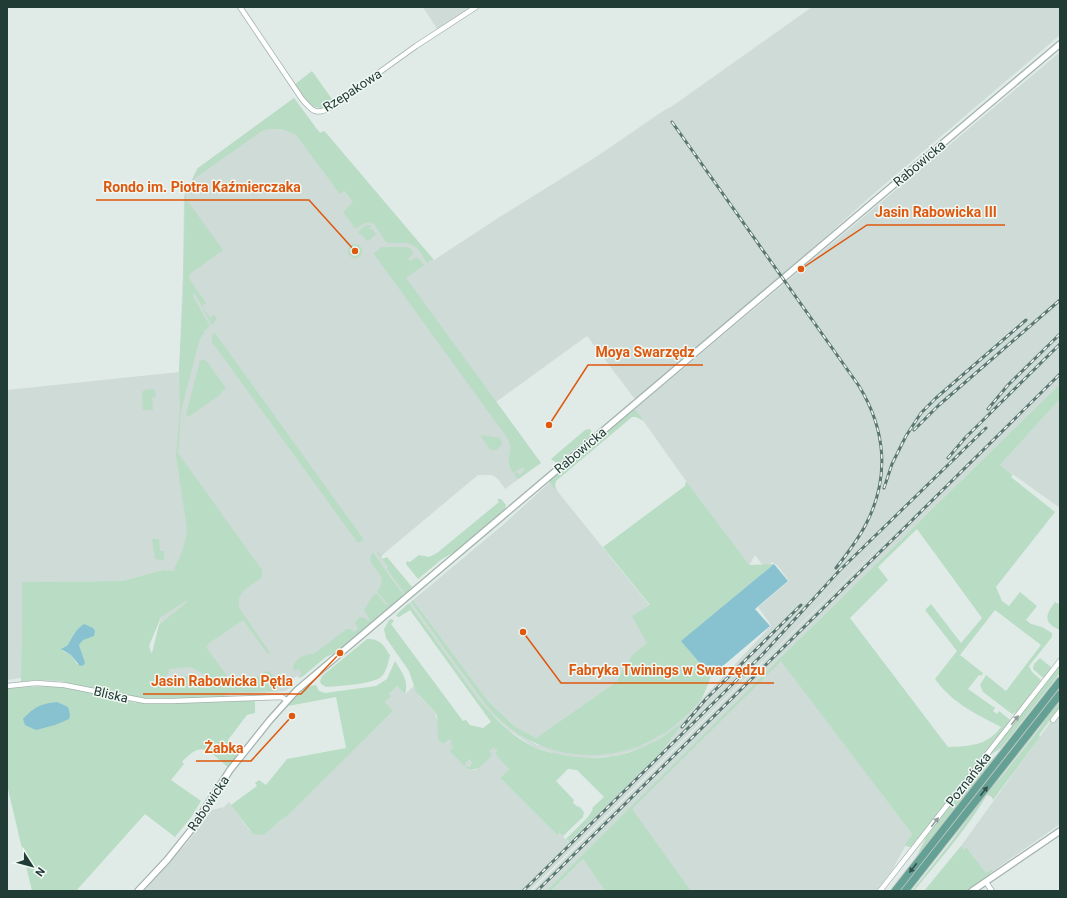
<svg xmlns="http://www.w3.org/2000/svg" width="1067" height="898" font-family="Roboto,sans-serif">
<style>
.built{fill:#cedbd6}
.green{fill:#b9dcc4;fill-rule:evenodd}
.water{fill:#88c1d0}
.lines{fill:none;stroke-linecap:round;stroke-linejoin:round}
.minor-casing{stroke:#a3b3ae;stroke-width:6}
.tertiary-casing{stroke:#a3b3ae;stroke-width:8}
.primary-casing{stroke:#c1c8c6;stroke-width:9}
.minor{stroke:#fff;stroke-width:4.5}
.tertiary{stroke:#fff;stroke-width:5.5}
.primary{stroke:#65a094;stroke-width:7}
.rail-casing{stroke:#5b7771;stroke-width:3}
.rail{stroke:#f1f8f4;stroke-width:1.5;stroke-dasharray:4.5;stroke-linecap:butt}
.oneway{fill:#909d9a}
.oneway2{fill:#32544d}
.labels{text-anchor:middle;stroke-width:3;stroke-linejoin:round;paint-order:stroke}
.street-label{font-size:13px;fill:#213b35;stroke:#f1f8f4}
.leader{fill:none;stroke:#de580e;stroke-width:1.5}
.callout-dot{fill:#de580e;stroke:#f1f8f4;stroke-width:1.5}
.callout-label{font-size:14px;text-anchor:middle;font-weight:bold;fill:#de580e;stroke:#f1f8f4;stroke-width:3;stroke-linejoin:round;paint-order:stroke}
</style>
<rect width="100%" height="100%" fill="#e0ebe7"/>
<g class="built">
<polygon points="423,7 472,7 437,29"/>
<polygon points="812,7 1060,7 1060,35 871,196 782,276 636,398 634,398 587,336 496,402 541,463 505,489 498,479 492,475 478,475 381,556 380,557 388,567 388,569 405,594 404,595 386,570 401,596 299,677 297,676 289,681 291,684 289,689 285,691 216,697 145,680 173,571 163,570 122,581 22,582 21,678 7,680 7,390 179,372 183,271 184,196 197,169 294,98 316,128 320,133 324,131 434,260 498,218 596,157 666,109 671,107"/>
<polygon points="1060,52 1060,384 778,660 546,891 532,891 947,480 529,891 143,891 186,844 212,810 224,807 229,802 250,831 264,835 282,819 286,816 393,711 385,702 389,694 397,686 405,694 414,686 419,696 435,712 443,744 449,738 452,742 453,747 449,751 463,765 468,759 472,763 467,768 474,770 477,769 489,751 494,746 497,751 495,754 509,769 500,778 557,835 560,833 568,842 684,722 673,730 644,748 613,756 584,758 556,754 534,747 509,730 489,712 478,699 409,603 411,602 482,699 494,714 515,731 537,745 643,745 658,737 684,718 770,627 771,625 758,607 789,581 777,565 772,562 765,568 755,555 749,566 686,481 635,409"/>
<polygon points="1060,399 1060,508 1000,465"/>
<polygon points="550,482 650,606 647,643 632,655 616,682 536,738 514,726 488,701 413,600 504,524"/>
<polygon points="781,660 912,834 891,872 876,891 691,891 631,809"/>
<polygon points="1060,709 1060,824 989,874 986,873 966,847 964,850 961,846"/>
<polygon points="583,859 605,891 551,891"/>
</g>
<g class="green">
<polygon points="312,71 334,102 324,109 311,106 294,85"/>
<path d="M294,98L316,128L320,133L324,131L327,134L433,259L427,263L419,250L413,245L408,243H390L386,242L374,224C367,220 363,224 357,228H355L343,212L353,202L345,191L340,194L296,135L283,129H269L262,131L195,178L186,195V199L223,250L190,274L189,279L206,303L202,306L210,318L214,315L217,318L212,325L195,294L192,295L210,326L204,331V333L201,337L198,345L181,411L178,453L262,570V576L260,579C249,586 234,594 240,609L270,653L268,654L243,620L209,643L206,647L230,680L233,678L240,687H244L266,671L270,672L275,678L281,675H284L287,681L274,691L222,693L231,700L255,701V713L247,715L228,740L242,750L228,767C208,751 203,739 182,762L184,764L171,780L201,801L192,816L175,837L145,814L76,891H32L7,785V688L52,686L102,694L136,703L139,698L60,681L33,680L21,682L22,582L122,581L163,570L176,571L174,569C181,556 186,543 187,528L176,456L180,410L179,371L183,296L185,195L198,168ZM187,600V602L159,625L152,654L149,646L161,617ZM94,636L83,640L79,645L85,662L77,664L71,655L63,651L62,648ZM190,667L206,675L211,679V686L194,675L160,680L168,674L169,669Z"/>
<polygon points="366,225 372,226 369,228 371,230 372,229 376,234 370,240 366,240 362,234 360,235 358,232"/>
<circle cx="355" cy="251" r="7"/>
<path d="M382,247H406L411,249L413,252L412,255L408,258L410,261L416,258L419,259L424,265L406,278L541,463L518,479L514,474L517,472L519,475L525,470L523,467L513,473C503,458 515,454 508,439L374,254V253Z"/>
<polygon points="215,333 364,540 358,543 212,342 212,335"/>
<polygon points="203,359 207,362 226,388 220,393 221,394 188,417 186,415 200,361"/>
<path d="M1060,384V399L1000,465L1013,475L1011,477L1055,512L996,587L1002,601L1009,606L1020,592L1037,606L1026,620L1031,624L1042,627L1052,633V637L1029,666L1032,672L1041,680L1017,712L1012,714L983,692L980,685L986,675L1006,691L1041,645L995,610L960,655L983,673L981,676L979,675L968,689L995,708L993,711L997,714L999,711L1009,719L1010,721L914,846L908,847L905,845L912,834L781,661L632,809L691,891H605L583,859L551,891H546L778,660ZM917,529L982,618L961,643L931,604L925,610L957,651L935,679C952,703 976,714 1001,727C987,746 970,746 948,747L850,618L888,580L878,567Z"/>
<polygon points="154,389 156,397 152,398 153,410 143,410 142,392 145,390"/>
<polygon points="635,409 644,421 636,417 632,417 556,481 555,485 557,492 548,480"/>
<polygon points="589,429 591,430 592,433 590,436 558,463 555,462 551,459 585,430"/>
<path d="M480,435L500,438L502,443C500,449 496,451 490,449Z"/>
<path d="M686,481L749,565L774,564L682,641L711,676C708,684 705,694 700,701C698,704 694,707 692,710C676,726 656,741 634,748C583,764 532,752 494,714C482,701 472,685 461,671C444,648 428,625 411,602L413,600L488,701L514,726L536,738L616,682L632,655L647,643L632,616L650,605L603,547L685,486Z"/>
<polygon points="497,499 501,499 506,505 504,511 458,550 442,559 418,579 406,564 407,561 410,562 419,555 429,557 437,553 499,502"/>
<polygon points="152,539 159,539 160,551 164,551 164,559 163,560 155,559"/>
<polygon points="378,552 381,556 385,552 381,557 383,559 387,557 412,587 405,594 387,569 388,567 377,553"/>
<path d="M373,553L404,595L337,652L326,657L302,677L298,678L302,673L299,669L294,671C292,666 295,661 300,658V657L315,653L347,629H350L354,632L358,628L355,622L360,617L365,618L368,621L370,620L364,610L374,594L375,595L376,593L386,605L388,604L377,592C379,589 382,585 382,580C381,570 364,562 373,553Z"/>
<path d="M1055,602L1060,605V630C1043,623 1045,615 1055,602Z"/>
<path d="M409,603L478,699C494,718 512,736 534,747C545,752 558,754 570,756C615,763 651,749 685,720L660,753L569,842L566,839L588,817L593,809L592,808L604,797L577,770L568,769L556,781L574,800L573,803L578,807L579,806L584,812L583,817L563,836L560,833L557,835L500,778L509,769L495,754L497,751L494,747L489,751L492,755C484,763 478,773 466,768L468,766L469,767L472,763L469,759L464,766L449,751L453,747L450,744L452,742L449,739L443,744L438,739L437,715L435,712L416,692L409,671L386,638L384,629L389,620L392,619L394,621L391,624L463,721L466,720L470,725L483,728L491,722L410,610L399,617L396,616L397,614Z"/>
<path d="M367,639C381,639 383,645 390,655C388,663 387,670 382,676C375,684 339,686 326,687L321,684L320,681L322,676Z"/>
<polygon points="1040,658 1052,668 1045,677 1042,677 1033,669 1034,664"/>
<path d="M395,661C402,672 409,681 405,694L397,686L389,694L391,696L385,702L393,711L286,817L282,819L264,835L253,834L231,805L257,786L255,783L259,780L266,785L287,759L346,748L336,697L288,706C295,698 304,686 316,685L319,691L325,693L376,686L387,679Z"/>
<polygon points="1060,664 1060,673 1001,748 990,755"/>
<polygon points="1060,684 1060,691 902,891 898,891"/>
<path d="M1060,698V707L1039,735L1040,737L993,800L992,797L987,795C967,829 939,860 914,891H912L951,842L973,811L990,789L1002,776L1039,729Z"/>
<polygon points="995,757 916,858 926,837 984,762"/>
<polygon points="961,846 964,850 966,847 986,873 992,870 993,871 989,874 990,875 968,891 924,891"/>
</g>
<g class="water">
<polygon points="774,564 788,581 755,609 770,626 711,676 681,641"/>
<path d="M84,624L93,628L95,631L94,636L83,640L79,645L85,662L84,665L80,666L71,655L61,649C64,647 68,646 69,643C74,635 76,629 84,624Z"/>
<path d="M57,702L68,707L70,715L69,719L55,725L36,730L25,725L23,719C34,707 40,704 57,702Z"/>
</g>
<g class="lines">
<g class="minor-casing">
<g id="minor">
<path d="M240,7L302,99C312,111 316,116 331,107L416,46L476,7"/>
<polyline points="7,686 36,683 64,685 145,701 172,701 282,697 286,700"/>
<polyline points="1053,720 1060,711"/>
<polyline points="986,882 992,891"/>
<polyline points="880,891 1060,661"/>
</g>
</g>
<g class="tertiary-casing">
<g id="tertiary">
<polyline points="138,891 167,860 191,830 230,770 270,720 297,690 1060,44"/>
<polyline points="972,891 1060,831"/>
</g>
</g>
<g class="primary-casing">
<g id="primary">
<polyline points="895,891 1060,681"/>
<polyline points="905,891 1060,694"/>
</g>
</g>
<use href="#minor" class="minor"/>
<use href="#tertiary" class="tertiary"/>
<use href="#primary" class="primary"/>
<g class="rail-casing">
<g id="rail">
<path d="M672,122L859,386C886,430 890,478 866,524C858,540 847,554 836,568"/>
<polyline points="988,409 1008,385 1060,334"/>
<polyline points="914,430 939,405 1060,300"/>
<polyline points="948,458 965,438 1060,344"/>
<polyline points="884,488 892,464 906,436 921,413 936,398 1026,320"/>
<polyline points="682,727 706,699 801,605"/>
<polyline points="523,891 762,655 839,571 986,428"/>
<polyline points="537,891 1060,374"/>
</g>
</g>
<use href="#rail" class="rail"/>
</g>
<defs><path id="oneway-solid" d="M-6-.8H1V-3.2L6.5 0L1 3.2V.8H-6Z"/></defs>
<g class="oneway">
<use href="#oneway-solid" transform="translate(1015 720) rotate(-52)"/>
<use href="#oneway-solid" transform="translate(935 822) rotate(-52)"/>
</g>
<g class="oneway2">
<use href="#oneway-solid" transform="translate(984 791) rotate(-52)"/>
<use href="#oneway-solid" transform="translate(913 868) rotate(128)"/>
</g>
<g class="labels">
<g class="street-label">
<text transform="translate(352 90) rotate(-33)" y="5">Rzepakowa</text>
<text transform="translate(919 163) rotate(-40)" y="5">Rabowicka</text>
<text transform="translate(580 450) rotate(-40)" y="5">Rabowicka</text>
<text transform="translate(111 694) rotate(13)" y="5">Bliska</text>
<text transform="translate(968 779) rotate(-52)" y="5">Poznańska</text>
<text transform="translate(208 803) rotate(-56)" y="5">Rabowicka</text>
</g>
</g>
<path class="leader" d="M355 251L309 200H96M801 269L867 225H1005M549 425L588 365H703M523 632L561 683H774M340 653L301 694H143M292 716L251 761H196"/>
<g class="callout-dot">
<circle cx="355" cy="251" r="4"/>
<circle cx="801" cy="269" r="4"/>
<circle cx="549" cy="425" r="4"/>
<circle cx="523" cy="632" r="4"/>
<circle cx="340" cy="653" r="4"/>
<circle cx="292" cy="716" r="4"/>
</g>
<g class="callout-label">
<text x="202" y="192">Rondo im. Piotra Kaźmierczaka</text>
<text x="936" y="217">Jasin Rabowicka III</text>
<text x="645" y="357">Moya Swarzędz</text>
<text x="667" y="675">Fabryka Twinings w Swarzędzu</text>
<text x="222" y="686">Jasin Rabowicka Pętla</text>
<text x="224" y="753">Żabka</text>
</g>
<rect width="1067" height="898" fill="none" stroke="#213b35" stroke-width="16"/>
<g transform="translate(32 866) rotate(126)" stroke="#f1f8f4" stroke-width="3" paint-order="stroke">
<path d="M0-3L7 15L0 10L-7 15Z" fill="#213b35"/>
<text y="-6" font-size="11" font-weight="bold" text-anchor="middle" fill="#213b35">N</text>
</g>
</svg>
